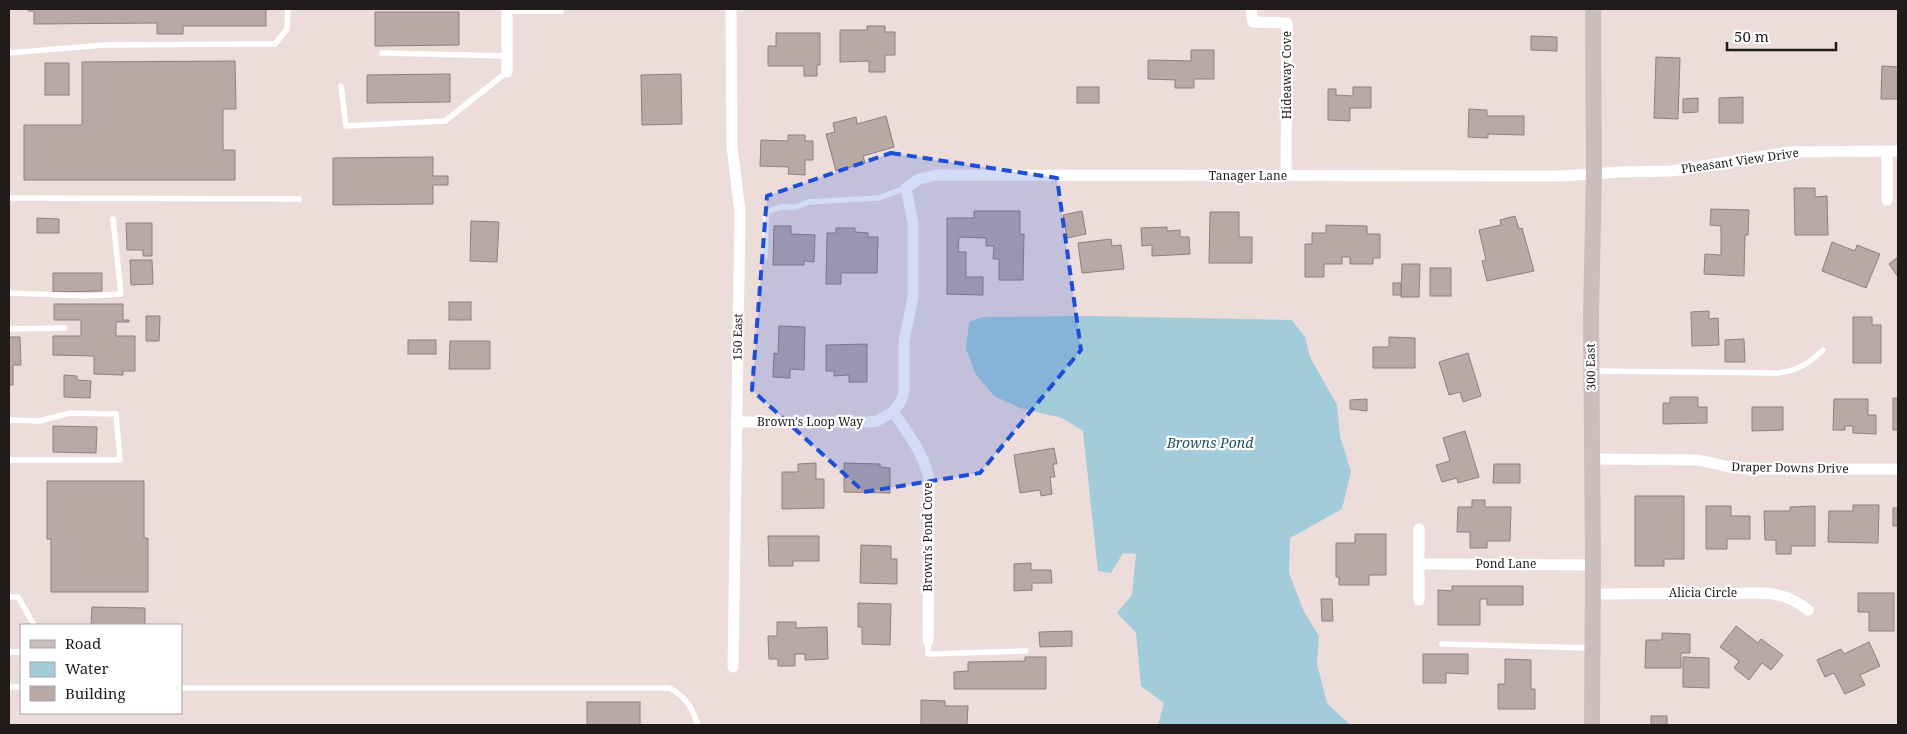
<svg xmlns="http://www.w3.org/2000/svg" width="1907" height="734" font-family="'Noto Serif',serif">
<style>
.water{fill:#a2ccd9}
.building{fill:#b8a9a7;stroke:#8e7f7e}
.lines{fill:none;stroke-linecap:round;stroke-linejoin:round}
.lane{stroke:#fff;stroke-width:5.5}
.street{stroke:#fff;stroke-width:11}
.secondary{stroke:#cbbdbb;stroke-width:16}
.marked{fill:#1d4ed8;fill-opacity:0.2;stroke:#1d4ed8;stroke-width:4;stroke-dasharray:10 6;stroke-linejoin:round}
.labels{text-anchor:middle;stroke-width:4.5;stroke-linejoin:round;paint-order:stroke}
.street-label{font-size:12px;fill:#201b1a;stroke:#fff}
.water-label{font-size:14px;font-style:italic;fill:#1b5362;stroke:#fff}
</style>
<rect width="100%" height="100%" fill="#ecdddb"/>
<polygon class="water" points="1085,316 1292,320 1305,337 1310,357 1337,405 1340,436 1351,472 1342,509 1290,538 1289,573 1304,612 1319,636 1317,664 1327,703 1350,725 1158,725 1164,703 1141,686 1136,633 1117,613 1132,595 1136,554 1123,553 1111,573 1098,571 1083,431 1062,418 1020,408 994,396 975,373 966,349 969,322 982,317"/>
<g class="building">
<polygon points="28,9 266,9 266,26 183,26 183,34 157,34 157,23 34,24 34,11 28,11"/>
<polygon points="375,12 459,12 459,45 375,46"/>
<polygon points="867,26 885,26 885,32 895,32 895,55 885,55 885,72 869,72 869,61 840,62 840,30 867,30"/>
<polygon points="776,33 820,33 820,65 817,65 817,76 804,76 804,66 768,66 768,46 776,46"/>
<polygon points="1531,36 1557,37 1557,51 1531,50"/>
<polygon points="1191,50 1214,50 1214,79 1194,79 1194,88 1175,88 1175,80 1148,79 1148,60 1191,61"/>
<polygon points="1656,57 1680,58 1678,119 1654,118"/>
<polygon points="235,61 236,109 223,109 223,150 235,150 235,180 24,180 24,125 82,125 82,62"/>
<rect x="45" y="63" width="24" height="32"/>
<polygon points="1882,66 1898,67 1898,99 1881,99"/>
<polygon points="450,74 450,102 367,103 367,75"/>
<polygon points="681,74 682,124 642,125 641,75"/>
<rect x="1077" y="87" width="22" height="16"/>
<polygon points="1353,87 1371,87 1371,108 1350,108 1350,121 1328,120 1328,89 1336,89 1336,95 1353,96"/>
<polygon points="1743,97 1743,123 1719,123 1719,98"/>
<polygon points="1698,98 1698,112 1683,113 1683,99"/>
<polygon points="1469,109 1487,110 1487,116 1524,116 1524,135 1488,134 1488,138 1468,137"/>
<polygon points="886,116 894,147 863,156 865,163 836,171 826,134 835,132 833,123 856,117 857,124"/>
<polygon points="788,135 805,135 805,141 813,141 813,160 805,160 805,175 788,174 789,167 760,166 761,140 788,141"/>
<polygon points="433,157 433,176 448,176 448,185 433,185 433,204 333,205 333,158"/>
<polygon points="1794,188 1815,188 1815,197 1827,196 1828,235 1795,235"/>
<polygon points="1711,209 1749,210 1748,235 1745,235 1744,276 1704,274 1705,254 1721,255 1721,226 1710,225"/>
<polygon points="974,211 1020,211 1020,234 1024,234 1023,280 999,280 999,259 993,259 994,246 986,246 986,238 959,237 958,252 966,252 966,277 983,277 983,295 947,294 947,218 974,218"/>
<polygon points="1082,211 1086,234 1067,238 1063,215"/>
<polygon points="1210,212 1239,212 1239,237 1252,237 1252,263 1209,263"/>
<polygon points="1515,216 1519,229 1522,228 1534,271 1487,281 1482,261 1486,260 1479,230 1501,225 1500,220"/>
<polygon points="37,218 59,219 59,233 37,233"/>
<polygon points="471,221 499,222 497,262 470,261"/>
<polygon points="126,223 152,223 152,256 143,256 143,250 127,250"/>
<polygon points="1326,225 1367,226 1367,234 1380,234 1380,258 1373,258 1373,264 1350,264 1350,257 1342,257 1342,264 1324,264 1324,277 1305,277 1305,244 1312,244 1312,233 1326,233"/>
<polygon points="774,226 791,226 791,234 815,235 814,262 804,261 804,265 773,265"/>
<polygon points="1167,227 1167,231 1180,230 1180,237 1189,237 1190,254 1152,256 1152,245 1142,246 1141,228"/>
<polygon points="836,228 855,228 855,232 868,233 868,237 878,237 877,273 841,273 841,284 826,284 827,233 836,233"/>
<polygon points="1111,239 1112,246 1121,245 1124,269 1082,273 1078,243"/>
<polygon points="1832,242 1855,251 1857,245 1880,254 1866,288 1822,271"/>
<polygon points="1898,257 1898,277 1889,264"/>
<polygon points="130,260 152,260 153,284 131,285"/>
<polygon points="1402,264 1420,264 1419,297 1401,297"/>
<rect x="1430" y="268" width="21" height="28"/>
<polygon points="53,273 102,273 102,291 53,292"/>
<rect x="1393" y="283" width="8" height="12"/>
<rect x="449" y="302" width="22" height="18"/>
<polygon points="54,304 123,304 123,320 129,320 129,322 116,322 116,336 135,336 135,371 123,371 123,375 94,374 94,356 53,355 53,336 81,336 81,320 54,320"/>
<polygon points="1709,311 1709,319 1718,318 1719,345 1692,346 1691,312"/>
<polygon points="146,316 160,316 159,341 146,341"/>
<polygon points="1853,317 1872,317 1872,325 1881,325 1881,363 1853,363"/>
<polygon points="779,326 805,327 804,370 790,369 790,378 773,377 774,353 778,354"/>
<polygon points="9,337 20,337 21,365 13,365 13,385 9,385"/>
<polygon points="1389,337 1415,338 1415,368 1373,368 1373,347 1389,347"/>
<polygon points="1744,339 1745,362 1725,362 1725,340"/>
<rect x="408" y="340" width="28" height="14"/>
<polygon points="450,341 490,341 490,369 449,369"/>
<polygon points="867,344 867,382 849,382 849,375 834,376 834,371 826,371 826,345"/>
<polygon points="1468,353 1481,396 1463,402 1460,392 1449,395 1439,362"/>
<polygon points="64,375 77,376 77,380 91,381 90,398 64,397"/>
<polygon points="1670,397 1698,397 1698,407 1707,407 1707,423 1663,424 1663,403 1670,403"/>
<rect x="1893" y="398" width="5" height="32"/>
<polygon points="1367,399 1367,411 1350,409 1350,400"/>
<polygon points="1834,399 1868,399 1868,415 1876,415 1876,434 1853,433 1853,426 1845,426 1845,430 1833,430"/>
<polygon points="1752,407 1783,407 1783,430 1752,431"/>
<polygon points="53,426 97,427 96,453 53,452"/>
<polygon points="1465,431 1479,477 1458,483 1457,478 1442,482 1436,465 1450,461 1443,438"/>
<polygon points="1054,448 1057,464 1053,464 1055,477 1050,477 1052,494 1041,496 1040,490 1020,493 1014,455"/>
<polygon points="816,463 816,479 824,479 824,508 782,509 782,472 798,472 798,464"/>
<polygon points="844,463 880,464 880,467 890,468 890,493 844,492"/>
<polygon points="1494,464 1520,464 1520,483 1493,483"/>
<polygon points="47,481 144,481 144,538 148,538 148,592 51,592 51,539 47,539"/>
<polygon points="1635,496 1684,496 1684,559 1664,559 1664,566 1635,566"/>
<polygon points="1472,500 1485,500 1485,507 1511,507 1510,541 1487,541 1487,548 1470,548 1470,532 1457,532 1458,507 1472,507"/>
<polygon points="1853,505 1879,505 1878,543 1828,542 1829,511 1853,511"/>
<polygon points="1706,506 1731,506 1731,516 1750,516 1750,539 1727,539 1727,549 1706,549"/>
<polygon points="1815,506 1815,546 1791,546 1791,554 1776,554 1776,540 1765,540 1764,511 1790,511 1790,507"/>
<rect x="1893" y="508" width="5" height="18"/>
<polygon points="1355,534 1386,534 1386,575 1369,575 1369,585 1339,585 1339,577 1336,577 1336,543 1355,543"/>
<polygon points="768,536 819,536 819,561 793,561 793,566 769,566"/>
<polygon points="861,545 891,546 891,559 897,559 897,584 860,583"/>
<polygon points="1031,563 1031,570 1051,570 1052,583 1032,583 1032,590 1014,591 1014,564"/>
<polygon points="1452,586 1523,586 1523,605 1487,605 1487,599 1480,599 1480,625 1438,625 1438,590 1452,591"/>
<polygon points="1858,593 1894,593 1894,631 1869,631 1869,612 1858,612"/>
<polygon points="1321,599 1332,599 1333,621 1322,621"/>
<polygon points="858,603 891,604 890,645 862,644 862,627 858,627"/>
<polygon points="92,607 145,608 145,625 91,625"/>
<polygon points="777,622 796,622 796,628 827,627 828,659 805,660 805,654 795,654 795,666 778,666 778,659 769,659 768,636 777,636"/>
<polygon points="1736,626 1758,643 1761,639 1783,655 1771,670 1762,663 1749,680 1734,668 1739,661 1720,647"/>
<polygon points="1072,631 1072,646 1040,647 1039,632"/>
<polygon points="1662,633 1690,634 1690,653 1681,653 1681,668 1645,668 1646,640 1662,640"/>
<polygon points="1869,642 1880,666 1860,675 1865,685 1845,694 1834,673 1825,677 1817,660 1841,649 1844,654"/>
<polygon points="1423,654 1468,654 1468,674 1446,673 1446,683 1423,683"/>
<polygon points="1025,657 1046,657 1046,689 954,689 954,672 968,671 968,662 1025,661"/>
<polygon points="1683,657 1709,658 1709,688 1683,687"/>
<polygon points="1505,659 1531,660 1531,689 1535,689 1535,709 1498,709 1498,684 1505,684"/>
<polygon points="921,700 945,701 945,706 968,706 967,725 921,725"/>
<rect x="587" y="702" width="53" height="23"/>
<rect x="1651" y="716" width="16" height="9"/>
</g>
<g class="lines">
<g class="lane">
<polyline points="507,11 561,11"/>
<polyline points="9,53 104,45 275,44 287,29 288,9"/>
<polyline points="382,53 507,56"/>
<polyline points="341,86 346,126 445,121 507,72"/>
<polyline points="9,198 299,199"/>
<polyline points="765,256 766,217 767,212 781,207 796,207 808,202 878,198 906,188"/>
<polyline points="9,293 87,296 121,294 113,219"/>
<polyline points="9,329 65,328"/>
<path d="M1593,371L1778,373C1799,370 1808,364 1823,350"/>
<polyline points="9,420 39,421 70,413 116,414 120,460 9,460"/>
<polyline points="9,597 18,597 34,625"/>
<polyline points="928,641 928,654 1026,651"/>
<polyline points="1442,644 1591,648"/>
<polyline points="9,652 21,652"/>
<polyline points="9,687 21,687"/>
<path d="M181,688H669C686,696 692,708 698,725"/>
</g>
<g class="street">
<polyline points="507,9 507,72"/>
<polyline points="731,9 732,147 740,212 733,667"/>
<polyline points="1251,9 1253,22 1287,23 1286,176"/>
<polyline points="1887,200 1887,151"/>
<path d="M893,412C909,434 923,453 929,479L928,641"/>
<polyline points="736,422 868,422 877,421 893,412 900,403 904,393 904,341 913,297 913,223 906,188 919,179 936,175 1562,176 1621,172 1672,171 1789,152 1898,151"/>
<polyline points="1592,459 1699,460 1729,467 1749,469 1898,469"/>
<polyline points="1419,529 1419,600"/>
<polyline points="1419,564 1593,565"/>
<path d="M1593,594L1765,593C1783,595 1794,599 1808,610"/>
</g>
<polyline class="secondary" points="1592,725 1593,565 1591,317 1594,174 1593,9"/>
</g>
<path class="marked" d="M891,153L1057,178L1081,350L980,473L864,492L752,390L767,196Z"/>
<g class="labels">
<g class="street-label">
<text transform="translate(1287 75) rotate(-90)" y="4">Hideaway Cove</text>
<text transform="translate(1740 161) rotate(-8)" y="4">Pheasant View Drive</text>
<text x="1248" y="180">Tanager Lane</text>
<text transform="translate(738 337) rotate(-89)" y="4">150 East</text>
<text transform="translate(1591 367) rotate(-91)" y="4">300 East</text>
<text x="810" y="426">Brown's Loop Way</text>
<text transform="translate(1790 468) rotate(1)" y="4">Draper Downs Drive</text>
<text transform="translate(928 537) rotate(-90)" y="4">Brown's Pond Cove</text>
<text x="1506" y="568">Pond Lane</text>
<text x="1703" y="597">Alicia Circle</text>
</g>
<g class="water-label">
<text x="1210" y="448">Browns Pond</text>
</g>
</g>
<rect width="1907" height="734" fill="none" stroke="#201b1a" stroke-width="20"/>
<rect x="20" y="624" width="162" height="90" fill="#ffffff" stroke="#a6a4a3"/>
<rect x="30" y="640" width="25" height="8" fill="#cbbdbb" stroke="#a6a4a3"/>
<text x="65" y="649" font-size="15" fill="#201b1a">Road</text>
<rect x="30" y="662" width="25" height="15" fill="#a2ccd9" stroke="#a6a4a3"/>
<text x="65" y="674" font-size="15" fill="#201b1a">Water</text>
<rect x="30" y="686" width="25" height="15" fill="#b8a9a7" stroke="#a6a4a3"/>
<text x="65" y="699" font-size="15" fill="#201b1a">Building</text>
<path d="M1727 42v8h109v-8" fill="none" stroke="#201b1a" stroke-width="2.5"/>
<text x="1734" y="42" font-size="15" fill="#201b1a" stroke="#ffffff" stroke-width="4" paint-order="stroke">50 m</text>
</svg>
